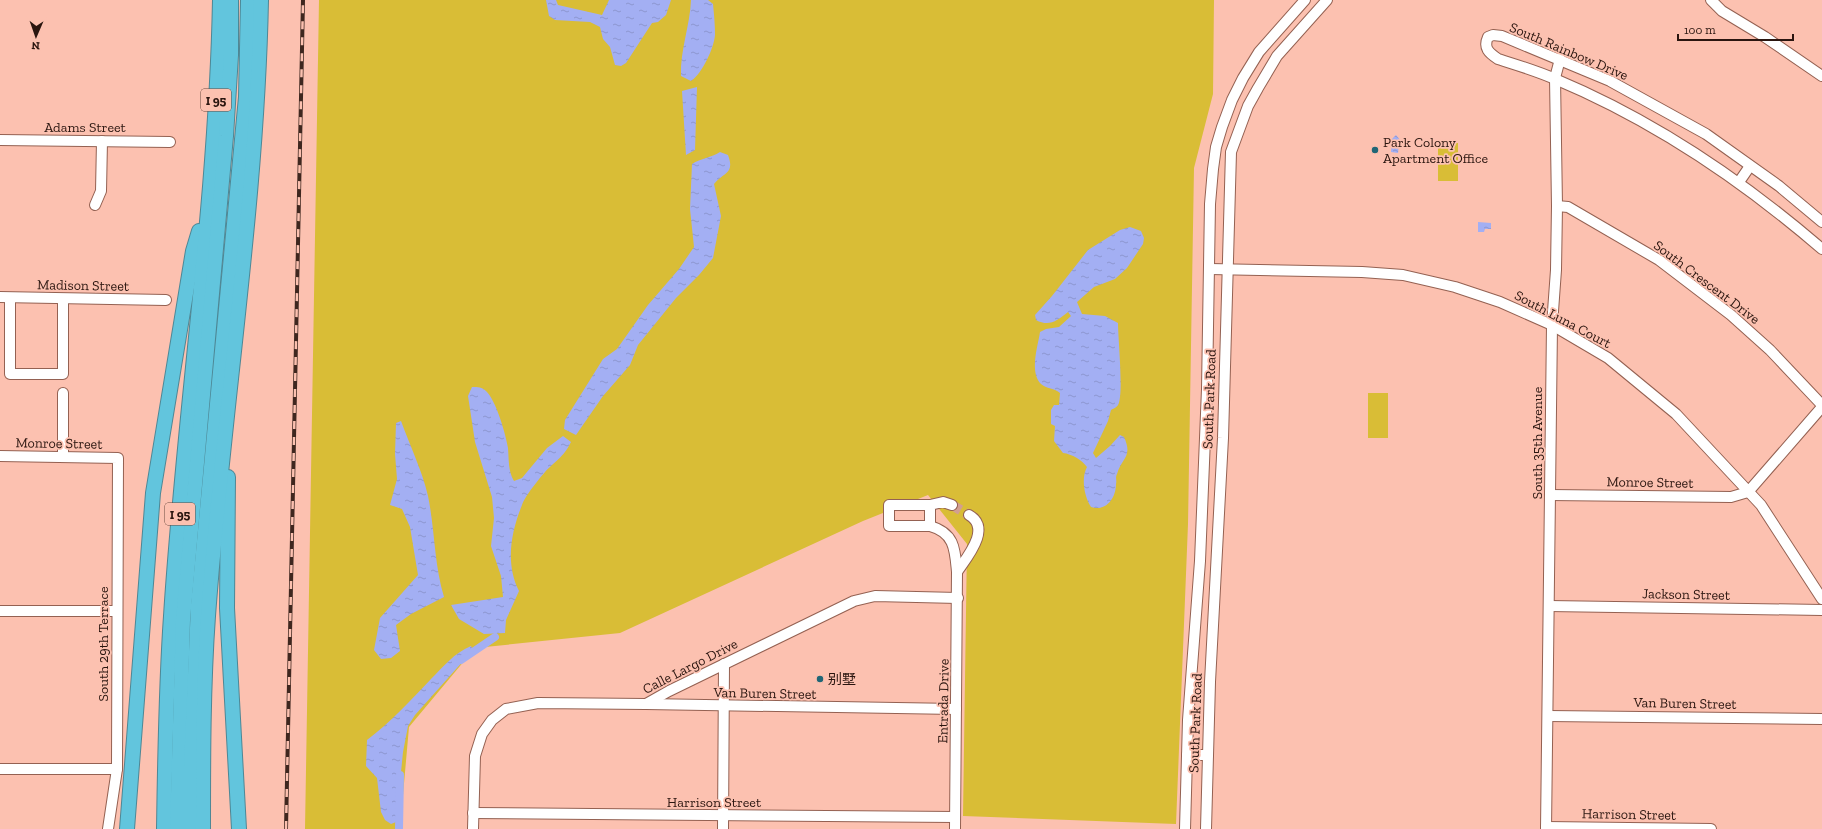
<svg xmlns="http://www.w3.org/2000/svg" width="1822" height="829" font-family="'Zilla Slab','Noto Sans SC',serif">
<style>
.grass{fill:#d9bd36}
.water{fill:url(#water-ripples)}
.lines{fill:none;stroke-linecap:round;stroke-linejoin:round}
.canal{stroke:#a3aff3;stroke-width:8}
.minor-tunnel{stroke:#d29f90;stroke-width:10;stroke-dasharray:10 5;stroke-linecap:butt}
.minor-casing{stroke:#946152;stroke-width:12}
.highway-casing{stroke:#4e8795;stroke-width:16}
.minor{stroke:#fff;stroke-width:10}
.highway{stroke:#62c5dd;stroke-width:14}
.rail-casing{stroke:#3f271f;stroke-width:4}
.rail{stroke:#fcc1b0;stroke-width:2.5;stroke-dasharray:8;stroke-linecap:butt}
.poi-dot{fill:#206676;stroke:#fcc1b0;stroke-width:1.5}
.labels{text-anchor:middle;stroke-width:3.5;stroke-linejoin:round;paint-order:stroke}
.shield{fill:#fcc1b0;stroke:#69493f;stroke-width:1}
.shield-label{font-size:13px;font-weight:bold;fill:#2a150f}
.street-label{font-size:14px;fill:#2a150f;stroke:#fcc1b0}
.poi-label{font-size:14px;fill:#2a150f;stroke:#fcc1b0;text-anchor:start}
</style>
<defs>
<pattern id="water-ripples" width="26" height="14" patternUnits="userSpaceOnUse"><rect width="26" height="14" fill="#a3aff3"/><path d="M2 4q2-2 4 0t4 0M15 11q2-2 4 0t4 0" fill="none" stroke="#8c96cf"/></pattern>
</defs>
<rect width="100%" height="100%" fill="#fcc1b0"/>
<g class="grass">
<polygon points="319,0 1214,0 1213,94 1194,168 1188,524 1176,824 963,816 967,544 928,495 863,521 620,633 475,648 409,727 400,829 305,829"/>
<rect x="1438" y="143" width="20" height="38"/>
<rect x="1368" y="393" width="20" height="45"/>
</g>
<g class="water">
<polygon points="546,0 556,0 558,5 602,15 609,0 671,0 666,15 658,22 652,23 626,63 621,66 615,65 610,47 603,39 600,27 590,22 555,20 549,16"/>
<path d="M691,0H708L713,4C714,14 715,25 715,35C714,48 702,74 691,81L681,76C680,50 690,26 691,0Z"/>
<polygon points="697,87 695,150 686,155 682,91"/>
<polygon points="1396,135 1401,141 1399,143 1398,153 1391,152 1392,139"/>
<path d="M720,152L728,155C735,174 724,172 714,184L721,216L713,258L699,275L676,298L638,345L630,365L603,396L576,435L564,429L565,420L603,359L617,349L648,305L679,269L694,247L690,209L692,164C701,158 711,158 720,152Z"/>
<polygon points="1478,222 1491,223 1491,229 1485,229 1484,232 1478,232"/>
<path d="M1130,227L1141,231L1144,238L1143,244L1127,268L1115,279L1094,287L1077,302L1082,314L1105,316L1118,323C1118,338 1124,395 1118,405C1117,407 1113,409 1111,410L1108,421L1093,453L1096,458L1110,446L1120,435L1124,437C1133,457 1122,457 1117,474C1115,478 1117,480 1116,484C1116,498 1106,512 1091,507C1084,496 1081,478 1087,467C1082,460 1072,454 1063,453L1054,441L1055,426L1051,424V410L1054,405H1059L1060,393C1055,388 1046,389 1041,384C1029,372 1038,346 1040,332L1046,329L1059,327L1071,316L1068,312C1057,321 1049,327 1036,320L1035,315L1052,296L1088,250L1120,230Z"/>
<path d="M472,387C478,387 482,387 486,391C496,400 506,435 508,448C509,460 508,471 514,481L522,478L547,448L563,436L571,442C563,458 556,460 545,472C539,479 525,496 522,505C511,532 505,564 519,591L506,620L505,633L484,634L459,619L451,605L503,597L501,576L491,546L494,518L492,497L475,442L468,396Z"/>
<path d="M401,421C410,446 422,470 428,496C435,530 434,564 444,597L411,614L396,625L400,651L391,658L381,659L374,650L380,618L418,575L410,527L402,509L390,505L397,479L395,454L396,423Z"/>
<path d="M471,646L473,650L415,715L408,726L403,752L396,822L391,824L385,820L381,812L377,778L366,766L367,740C390,723 411,700 431,679C443,667 454,653 471,646Z"/>
</g>
<g class="lines">
<g class="canal">
<polyline points="461,660 495,637"/>
<polyline points="399,829 400,775"/>
</g>
<polyline class="minor-tunnel" points="952,505 969,515"/>
<g class="minor-casing">
<g id="minor">
<polyline points="1711,0 1722,11 1765,37 1822,76"/>
<polyline points="0,140 170,142"/>
<polyline points="1739,182 1750,166"/>
<polyline points="95,205 101,191 102,141"/>
<polyline points="1557,206 1568,207 1659,260 1731,315 1770,350 1822,405"/>
<path d="M1822,222L1779,186L1706,134L1610,81L1502,36L1493,35L1488,37C1483,48 1489,53 1498,59C1517,65 1537,71 1555,79C1653,120 1742,180 1822,249"/>
<polyline points="1210,269 1362,272 1403,275 1455,287 1500,302 1552,325 1608,358 1676,414 1761,505 1822,599"/>
<polyline points="0,297 166,300"/>
<polyline points="10,298 10,374 63,374 63,299"/>
<polyline points="0,456 118,458 117,769 108,829"/>
<polyline points="63,456 63,393"/>
<polyline points="1550,495 1731,497 1748,492 1822,407"/>
<polyline points="930,505 930,526 889,526 889,505 930,505 943,502 952,505"/>
<path d="M930,526C955,533 955,550 957,572L955,829"/>
<path d="M957,572C967,557 992,528 969,515"/>
<polyline points="1549,606 1822,610"/>
<polyline points="0,611 116,611"/>
<polyline points="646,704 956,709"/>
<polyline points="1548,716 1822,719"/>
<polyline points="1187,755 1208,755"/>
<polyline points="0,769 117,769"/>
<polyline points="473,813 955,817"/>
<polyline points="1546,827 1711,829"/>
<polyline points="473,829 475,756 482,734 492,720 506,709 538,703 646,704 669,691 854,601 875,596 958,598"/>
<polyline points="723,829 724,664"/>
<polyline points="1185,829 1188,720 1200,561 1207,389 1210,204 1213,169 1216,147 1222,127 1232,100 1243,78 1259,52 1305,0"/>
<polyline points="1206,829 1210,682 1223,438 1231,152 1248,106 1258,88 1277,56 1327,0"/>
<polyline points="1546,829 1552,325 1556,270 1557,206 1555,78 1560,59"/>
</g>
</g>
<g class="highway-casing">
<g id="highway">
<polyline points="228,477 227,608 239,829"/>
<polyline points="127,829 153,493 193,251 199,231"/>
<path d="M164,829C165,758 166,687 171,616C184,411 216,206 220,0"/>
<polyline points="177,829 183,620 226,136 231,55 231,0"/>
<polyline points="191,829 191,767 198,605 246,97 248,0"/>
<path d="M203,829C203,758 203,687 208,616C223,411 257,206 261,0"/>
</g>
</g>
<use href="#minor" class="minor"/>
<use href="#highway" class="highway"/>
<g class="rail-casing">
<polyline id="rail" points="286,829 303,0"/>
</g>
<use href="#rail" class="rail"/>
</g>
<g class="poi-dot">
<circle cx="1375" cy="150" r="4"/>
<circle cx="820" cy="679" r="4"/>
</g>
<g class="labels">
<g class="shield">
<rect x="201" y="89" width="30" height="22" rx="3"/>
<rect x="165" y="503" width="30" height="22" rx="3"/>
</g>
<g class="shield-label">
<text x="216" y="105">I 95</text>
<text x="180" y="519">I 95</text>
</g>
<g class="street-label">
<text transform="translate(1569 51) rotate(23)" y="5">South Rainbow Drive</text>
<text x="85" y="132">Adams Street</text>
<text transform="translate(1707 282) rotate(37)" y="5">South Crescent Drive</text>
<text transform="translate(83 285) rotate(1)" y="5">Madison Street</text>
<text transform="translate(1563 319) rotate(28)" y="5">South Luna Court</text>
<text transform="translate(1209 399) rotate(-88)" y="5">South Park Road</text>
<text transform="translate(59 443) rotate(1)" y="5">Monroe Street</text>
<text transform="translate(1537 443) rotate(-90)" y="5">South 35th Avenue</text>
<text transform="translate(1650 482) rotate(1)" y="5">Monroe Street</text>
<text transform="translate(1686 594) rotate(1)" y="5">Jackson Street</text>
<text transform="translate(103 644) rotate(-90)" y="5">South 29th Terrace</text>
<text transform="translate(690 666) rotate(-27)" y="5">Calle Largo Drive</text>
<text transform="translate(765 693) rotate(1)" y="5">Van Buren Street</text>
<text transform="translate(943 701) rotate(-89)" y="5">Entrada Drive</text>
<text transform="translate(1685 703) rotate(1)" y="5">Van Buren Street</text>
<text transform="translate(1195 723) rotate(-88)" y="5">South Park Road</text>
<text x="714" y="807">Harrison Street</text>
<text transform="translate(1629 814) rotate(1)" y="5">Harrison Street</text>
</g>
<g class="poi-label">
<text x="1383" y="147">Park Colony<tspan x="1383" dy="16">Apartment Office</tspan></text>
<text x="828" y="684">别墅</text>
</g>
</g>
<g transform="translate(36 36) rotate(182)" stroke="#fcc1b0" stroke-width="3" paint-order="stroke">
<path d="M0-3L7 15L0 10L-7 15Z" fill="#2a150f"/>
<text y="-6" font-size="11" font-weight="bold" text-anchor="middle" fill="#2a150f">N</text>
</g>
<path d="M1678 34v6h115v-6" fill="none" stroke="#2a150f" stroke-width="2"/>
<text x="1684" y="34" font-size="12" fill="#2a150f" stroke="#fcc1b0" stroke-width="3" paint-order="stroke">100 m</text>
</svg>
